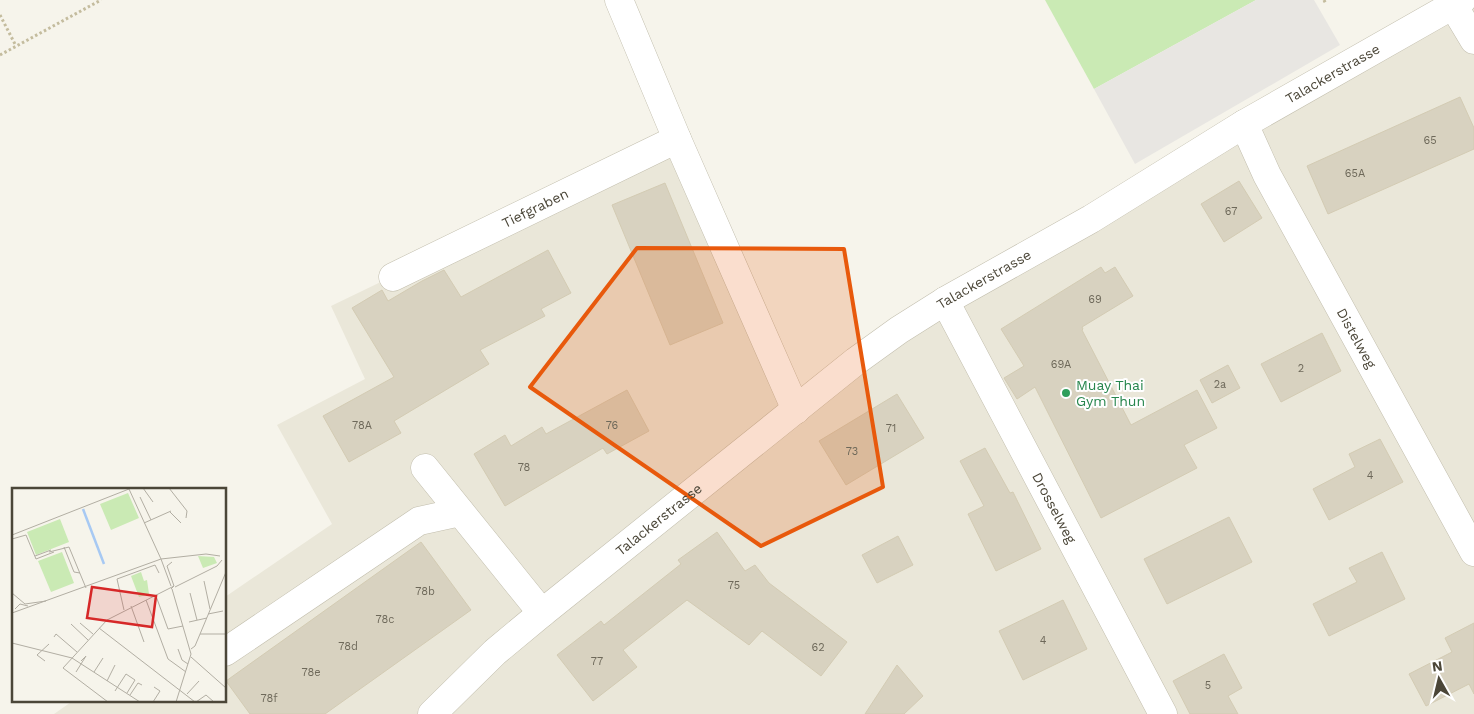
<svg xmlns="http://www.w3.org/2000/svg" width="1474" height="714" font-family="'Work Sans',sans-serif">
<style>
.residential{fill:#eae7d9}
.green{fill:#caeab4}
.parking{fill:#e8e6e2}
.building{fill:#d8d2c0;stroke:#d3cbb3}
.lines{fill:none;stroke-linecap:round;stroke-linejoin:round}
.minor-casing{stroke:#c2bead;stroke-width:29}
.path{stroke:#c4bc9e;stroke-width:3;stroke-dasharray:2.5 2.5;stroke-linecap:butt}
.minor{stroke:#fff;stroke-width:28}
.marked{fill:#e8590c;fill-opacity:0.2;stroke:#e8590c;stroke-width:4;stroke-linejoin:round}
.leisure-dot{fill:#2e9e5b;stroke:#fff;stroke-width:2}
.labels{text-anchor:middle;stroke-width:4;stroke-linejoin:round;paint-order:stroke}
.number-label{font-size:11px;fill:#6e695a}
.street-label{font-size:14px;fill:#4b4638;stroke:#fff}
.leisure-label{font-size:14px;fill:#27864d;stroke:#fff;text-anchor:start}
.inset-river{fill:none;stroke:#a7c9f3;stroke-width:2.5}
.inset-road{fill:none;stroke:#b2aea3;stroke-width:1}
.view{fill:#d62828;fill-opacity:0.15;stroke:#d62828;stroke-width:2.5}
.inset-edge{fill:none;stroke:#4b4638;stroke-width:2.5}
</style>
<rect width="100%" height="100%" fill="#f6f4eb"/>
<polygon class="residential" points="1474,0 1474,714 54,714 74,700 225,700 225,597 332,524 277,425 365,379 331,306 677,139 795,410 856,361"/>
<polygon class="green" points="1045,0 1256,0 1094,89"/>
<polygon class="parking" points="1256,0 1314,0 1340,45 1135,164 1094,89"/>
<g class="building">
<polygon points="1460,97 1474,128 1474,149 1328,214 1307,166"/>
<polygon points="1239,181 1262,218 1224,242 1201,204"/>
<polygon points="665,183 723,323 670,345 612,205"/>
<polygon points="548,250 571,293 541,309 545,316 480,350 489,364 394,421 401,433 349,462 323,416 394,377 352,308 382,290 388,301 422,281 444,270 461,297"/>
<polygon points="1101,267 1105,273 1115,267 1133,296 1082,327 1083,329 1082,330 1131,425 1197,390 1217,428 1184,445 1197,468 1101,518 1035,387 1017,399 1004,378 1024,366 1001,329"/>
<polygon points="1322,333 1341,371 1281,402 1261,364"/>
<polygon points="1228,365 1240,388 1212,403 1200,380"/>
<polygon points="627,390 649,431 607,454 603,448 505,506 474,454 505,435 511,446 542,427 546,434"/>
<polygon points="897,394 924,438 846,485 819,441"/>
<polygon points="1380,439 1403,482 1329,520 1313,489 1355,467 1349,454"/>
<polygon points="985,448 1010,493 1013,492 1041,549 996,571 968,514 984,506 960,461"/>
<polygon points="1229,517 1252,562 1167,604 1144,559"/>
<polygon points="717,532 745,571 755,565 769,583 847,642 821,676 762,631 749,645 687,600 623,650 637,667 593,701 557,655 601,621 604,625 681,564 678,560"/>
<polygon points="898,536 913,565 877,583 862,555"/>
<polygon points="421,542 471,610 325,714 250,714 226,681"/>
<polygon points="1382,552 1405,599 1329,636 1313,604 1357,582 1349,568"/>
<polygon points="1063,600 1087,649 1023,680 999,631"/>
<polygon points="1474,623 1474,694 1469,684 1426,706 1409,674 1452,652 1445,638"/>
<polygon points="1224,654 1242,688 1228,696 1238,714 1190,714 1173,681"/>
<polygon points="897,665 923,696 904,714 865,714"/>
</g>
<g class="lines">
<g class="minor-casing">
<g id="minor">
<polyline points="619,0 677,139 796,410"/>
<polyline points="1453,5 1474,40"/>
<path id="s1" d="M1244,124L1267,175L1474,552"/>
<path id="s2" d="M393,277L677,139"/>
<path id="s3" d="M945,301L1163,714"/>
<polyline points="425,468 542,613"/>
<polyline points="225,652 419,521 460,512"/>
<path id="s4" d="M432,714L495,652L542,613L856,361L899,330L945,301L1091,219L1244,124L1462,0"/>
</g>
</g>
<g class="path">
<polyline points="1324,0 1326,4"/>
<polyline points="0,15 16,46"/>
<polyline points="0,55 101,0"/>
</g>
<use href="#minor" class="minor"/>
</g>
<path class="marked" d="M637,248L844,249L883,487L761,546L530,387Z"/>
<circle class="leisure-dot" cx="1066" cy="393" r="5"/>
<g class="labels">
<g class="number-label">
<text x="1430" y="144">65</text>
<text x="1355" y="177">65A</text>
<text x="1231" y="215">67</text>
<text x="1095" y="303">69</text>
<text x="1061" y="368">69A</text>
<text x="1301" y="372">2</text>
<text x="1220" y="388">2a</text>
<text x="362" y="429">78A</text>
<text x="612" y="429">76</text>
<text x="891" y="432">71</text>
<text x="852" y="455">73</text>
<text x="524" y="471">78</text>
<text x="1370" y="479">4</text>
<text x="734" y="589">75</text>
<text x="425" y="595">78b</text>
<text x="385" y="623">78c</text>
<text x="1043" y="644">4</text>
<text x="348" y="650">78d</text>
<text x="818" y="651">62</text>
<text x="597" y="665">77</text>
<text x="311" y="676">78e</text>
<text x="1208" y="689">5</text>
<text x="269" y="702">78f</text>
</g>
<g class="street-label">
<text dy="5" stroke="none"><textPath href="#s4" startOffset="1109">Talackerstrasse</textPath></text>
<text dy="5" stroke="none"><textPath href="#s2" startOffset="158">Tiefgraben</textPath></text>
<text dy="5" stroke="none"><textPath href="#s4" startOffset="704">Talackerstrasse</textPath></text>
<text dy="5" stroke="none"><textPath href="#s1" startOffset="242">Distelweg</textPath></text>
<text dy="5" stroke="none"><textPath href="#s3" startOffset="234">Drosselweg</textPath></text>
<text dy="5" stroke="none"><textPath href="#s4" startOffset="299">Talackerstrasse</textPath></text>
</g>
<g class="leisure-label">
<text x="1076" y="390">Muay Thai<tspan x="1076" dy="16">Gym Thun</tspan></text>
</g>
</g>
<g transform="translate(12 488)">
<rect width="214" height="214" fill="#f6f4eb"/>
<path d="M116,5L127,30L99,42L88,16ZM48,31L57,54L24,67L15,44ZM50,64L62,95L39,104L26,73ZM186,68L202,69L205,75L191,80ZM129,84L132,93L135,92L137,106L127,109L119,88Z" fill="#caeab4"/>
<path class="inset-river" d="M71,21L92,76"/>
<path class="inset-road" d="M131,0L141,14M157,0L175,23L174,30M117,1L149,71M128,9L139,32M158,24L169,35M132,35L159,23M0,47L117,1M0,51L14,47L24,71M52,59L62,84L68,85M37,64L57,59L74,100M23,68L39,62M24,71L42,64M149,71L159,98M160,74L155,78L162,98M192,93L198,121M163,99L205,78L210,72M160,101L179,166L164,214M0,105L13,116L34,113M178,105L185,132M144,108L156,141L171,138M134,112L156,171L174,184M119,118L132,154M3,121L8,116L16,118M112,122L105,91L143,77L147,85M0,125L149,71L194,66L208,68M196,126L211,123M177,134L195,130M68,135L81,146M59,136L76,152M87,140L183,214M188,146H214M42,149L44,146L65,164M0,155L60,170L128,214M166,161L170,172L176,176M179,161L183,158L214,84M179,169L214,200M33,173L25,167L37,156M64,184L74,168L69,173M82,184L91,170M95,193L103,177M103,203L114,186L123,192L115,205M175,206L187,193M118,207L126,195L130,197M96,214L51,180L95,132L162,98L159,101M141,214L148,203L142,199M184,214L194,207L202,214"/>
<path class="view" d="M80,99L144,108L140,139L75,130Z"/>
<rect width="214" height="214" class="inset-edge"/>
</g>
<g transform="translate(1439 679) rotate(352)" stroke="#ffffff" stroke-width="4" paint-order="stroke">
<path d="M0-4L9 19L0 12L-9 19Z" fill="#4b4638"/>
<text y="-8" font-size="14" font-weight="bold" text-anchor="middle" fill="#4b4638">N</text>
</g>
</svg>
